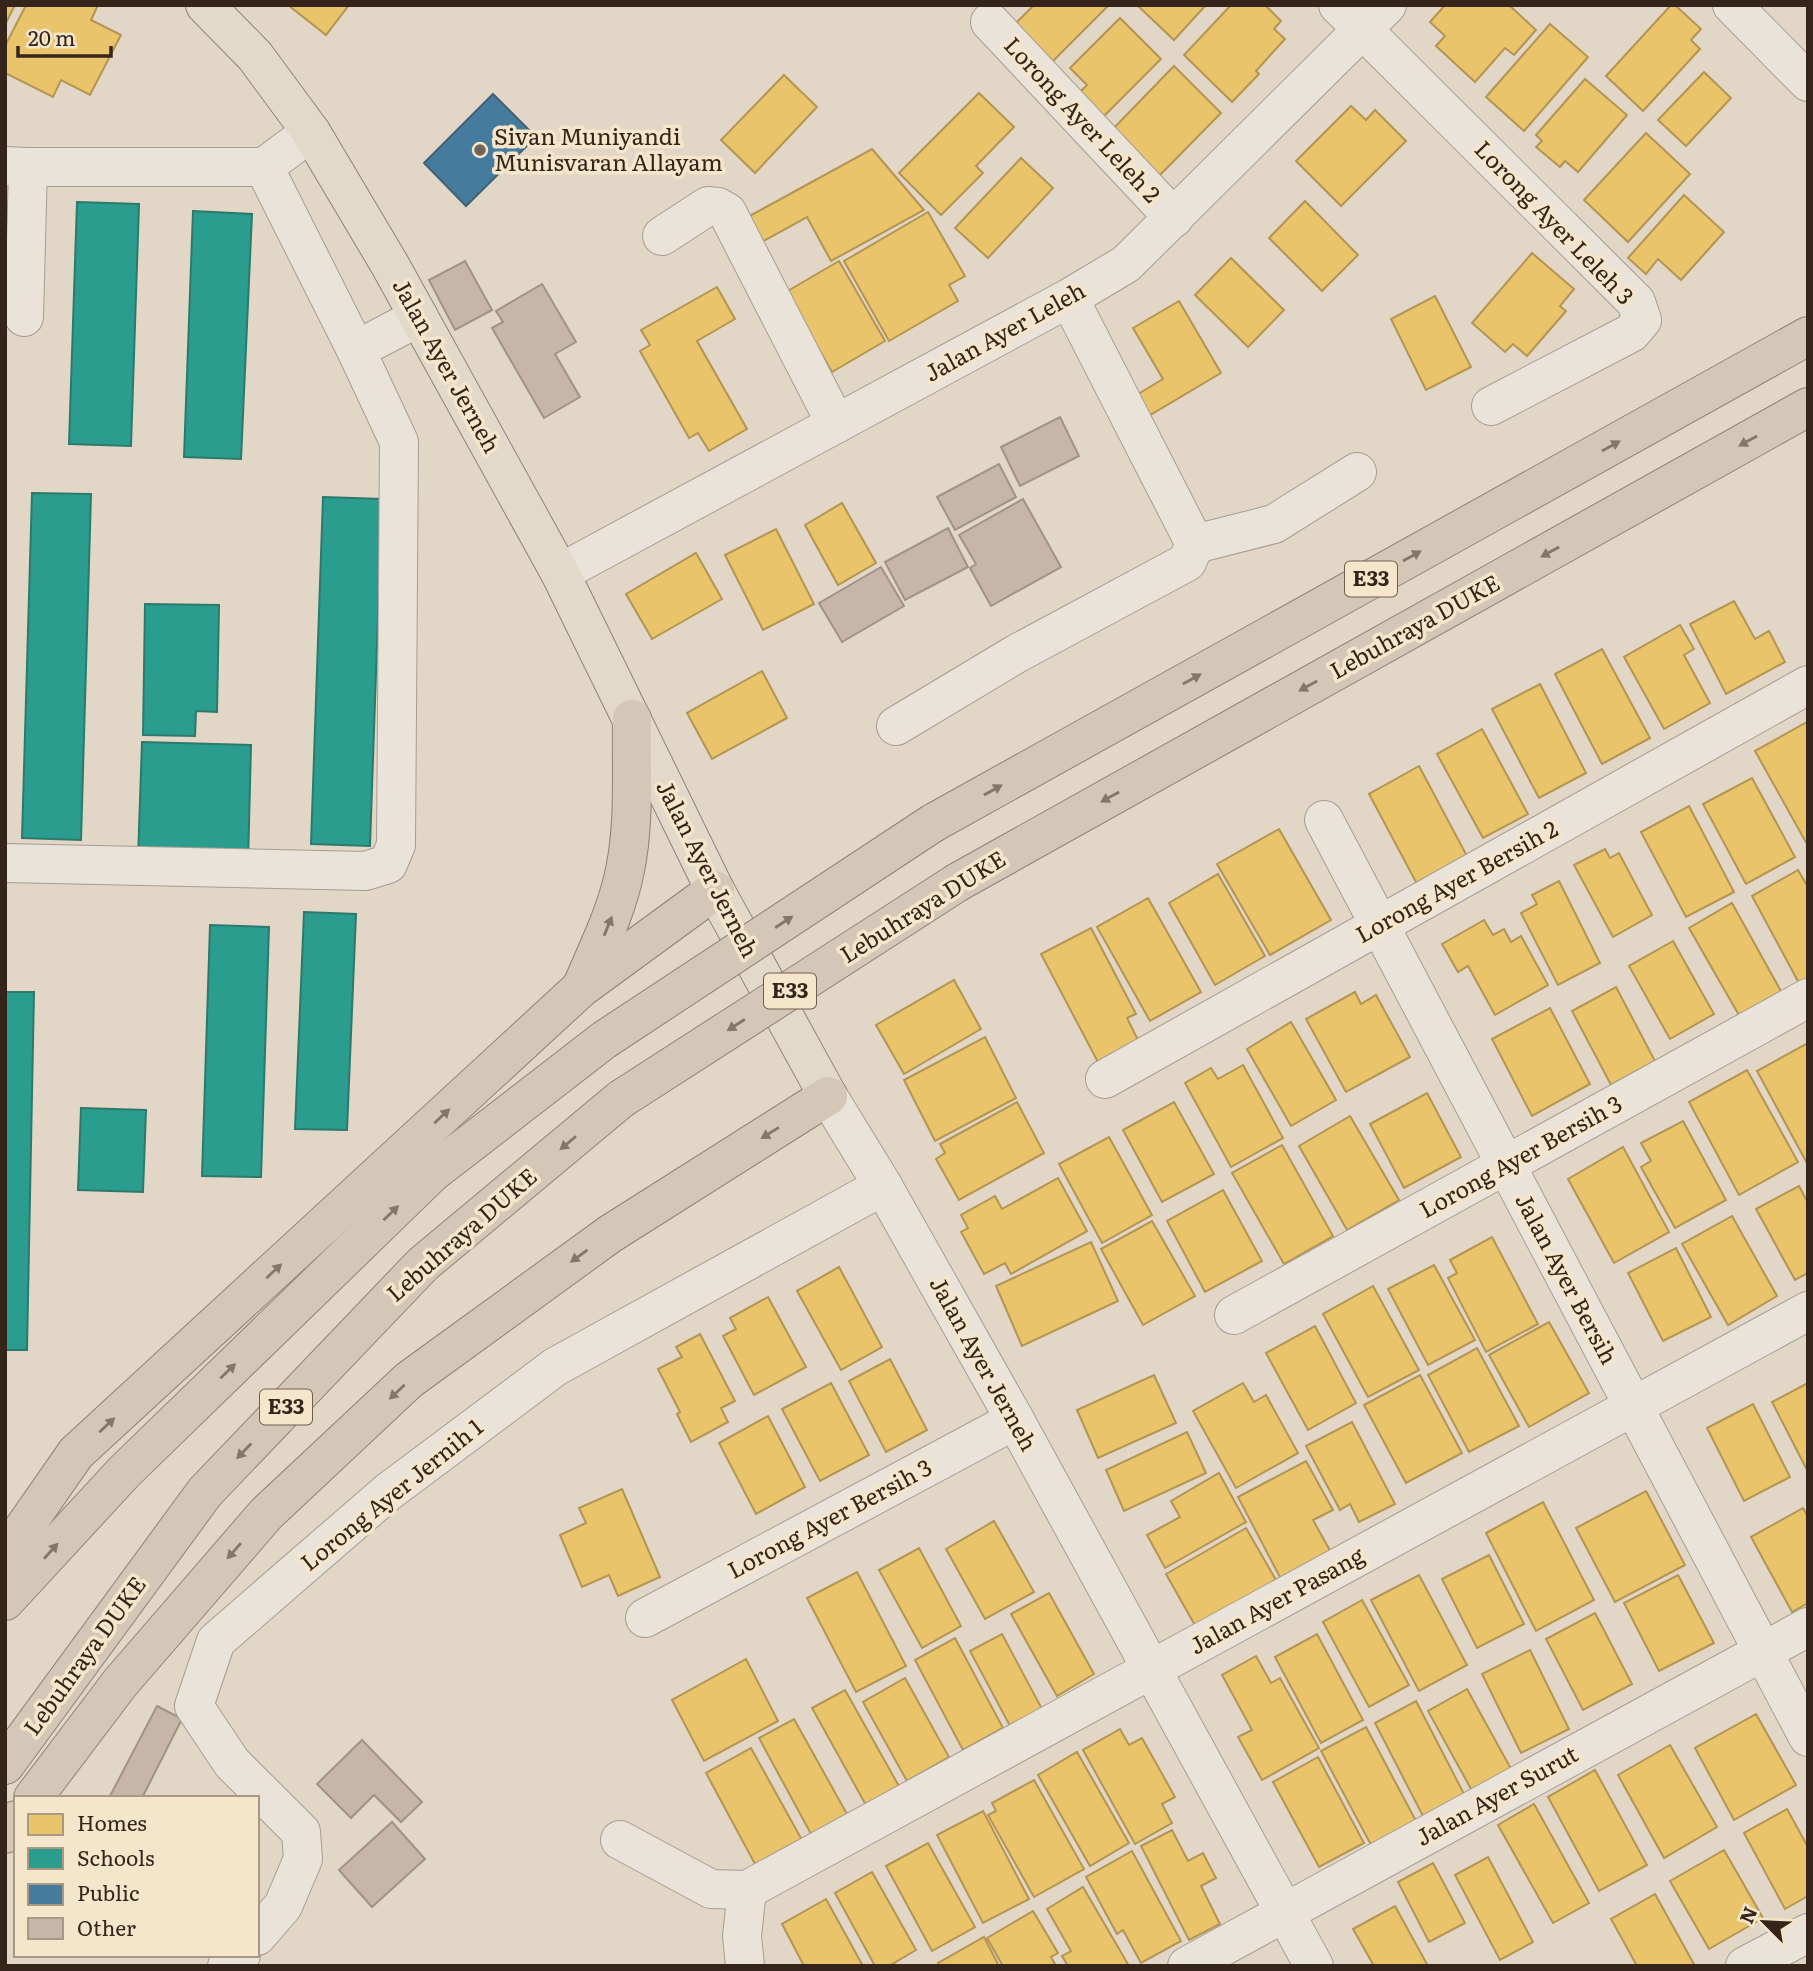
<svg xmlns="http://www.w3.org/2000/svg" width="1813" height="1971" font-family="Literata,serif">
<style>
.homes{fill:#e9c46a;stroke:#b39452;stroke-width:2}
.schools{fill:#2a9d8f;stroke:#2d796c;stroke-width:2}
.public{fill:#457b9d;stroke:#406176;stroke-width:2}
.building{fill:#c6b5a8;stroke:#a19287;stroke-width:2}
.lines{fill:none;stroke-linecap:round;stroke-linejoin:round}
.minor-casing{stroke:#a69c91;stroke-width:40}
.major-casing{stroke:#8c8278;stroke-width:40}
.highway-casing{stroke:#8c8278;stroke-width:40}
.minor{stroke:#eae3d9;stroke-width:38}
.major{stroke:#e2d9ca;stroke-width:38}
.highway{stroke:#d5c7b7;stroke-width:38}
.highway-bridge-casing{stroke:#8c8278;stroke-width:40;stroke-linecap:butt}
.highway-bridge{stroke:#d5c7b7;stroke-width:38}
.oneway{fill:#847668}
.poi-dot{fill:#716357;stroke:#f5e5cb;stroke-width:2.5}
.labels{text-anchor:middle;stroke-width:7;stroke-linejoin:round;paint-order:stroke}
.shield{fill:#f5e5cb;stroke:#6e5e4f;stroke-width:2}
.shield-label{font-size:21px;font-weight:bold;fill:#34241a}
.street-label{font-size:23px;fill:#34241a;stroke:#f5e5cb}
.poi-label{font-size:23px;fill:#34241a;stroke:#f5e5cb;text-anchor:start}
</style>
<rect width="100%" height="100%" fill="#e2d7c7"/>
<g class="homes">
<polygon points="5,5 15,5 5,25"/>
<polygon points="26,5 98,5 91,20 121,35 90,95 61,80 53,97 5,73 5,46"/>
<polygon points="288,5 349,5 326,35"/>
<polygon points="1034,5 1108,5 1108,6 1051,63 1014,25"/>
<polygon points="1137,5 1206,5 1174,40"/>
<polygon points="1231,5 1265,5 1281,21 1274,29 1285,39 1256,71 1259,74 1232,102 1184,55"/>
<polygon points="1445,5 1509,5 1536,30 1514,55 1505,48 1475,82 1436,46 1445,36 1430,22"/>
<polygon points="1671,5 1675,5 1701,29 1691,40 1700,49 1643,111 1606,76"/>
<polygon points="1120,18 1161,59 1102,118 1078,94 1087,85 1070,68"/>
<polygon points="1550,24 1588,57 1524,131 1486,97"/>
<polygon points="1174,66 1221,113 1156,179 1109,133"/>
<polygon points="1704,72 1731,98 1686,146 1658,120"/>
<polygon points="784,75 817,107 755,173 721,140"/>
<polygon points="1585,79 1627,115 1578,172 1565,161 1560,167 1536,147 1542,141 1536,135"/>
<polygon points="979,93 1014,127 976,166 983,173 941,215 899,173"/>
<polygon points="1351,106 1366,120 1375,110 1406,141 1341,206 1296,161"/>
<polygon points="1646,133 1690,174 1628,242 1584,200"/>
<polygon points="872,149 924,210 831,261 807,217 760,243 746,218"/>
<polygon points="1021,158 1053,188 988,258 955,228"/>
<polygon points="1684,195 1724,232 1681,280 1658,259 1646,274 1628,258"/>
<polygon points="1305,201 1358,255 1322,291 1269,238"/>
<polygon points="928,212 965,276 949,285 958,301 889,341 844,261"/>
<polygon points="1532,253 1574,289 1560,306 1566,311 1527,356 1513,344 1505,352 1472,323"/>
<polygon points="1231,258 1284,310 1248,347 1195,295"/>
<polygon points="839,261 885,341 832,372 786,292"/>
<polygon points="717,287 735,319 697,341 747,429 709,451 698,433 689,438 640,351 650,345 641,330"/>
<polygon points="1435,296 1471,367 1426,390 1391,319"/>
<polygon points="1179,301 1221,373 1145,418 1133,397 1163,379 1133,328"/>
<polygon points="842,503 876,563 838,585 805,525"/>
<polygon points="776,529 814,604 763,630 725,555"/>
<polygon points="696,553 722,599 652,639 626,594"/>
<polygon points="1734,601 1755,639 1769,631 1785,662 1726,694 1690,624"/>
<polygon points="1680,625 1694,649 1684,655 1710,703 1664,729 1624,657"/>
<polygon points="1602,649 1650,738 1602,764 1555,674"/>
<polygon points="762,671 787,718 712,759 687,713"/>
<polygon points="1540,684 1586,773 1539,798 1492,709"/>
<polygon points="1807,722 1808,723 1808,846 1755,751"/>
<polygon points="1482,729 1528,814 1483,838 1437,754"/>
<polygon points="1419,766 1467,856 1417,884 1369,794"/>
<polygon points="1752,778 1795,857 1746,884 1703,804"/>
<polygon points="1689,806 1734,892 1686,917 1641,832"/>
<polygon points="1279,829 1331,920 1270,955 1217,864"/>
<polygon points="1605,849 1610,858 1619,853 1652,915 1613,937 1574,865"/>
<polygon points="1798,870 1808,887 1808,980 1800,985 1752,896"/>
<polygon points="1218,874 1265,956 1215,985 1169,903"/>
<polygon points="1559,881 1600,963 1558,985 1521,913 1537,904 1532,895"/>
<polygon points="1148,898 1201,992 1150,1021 1097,927"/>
<polygon points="1732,903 1782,993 1740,1017 1689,928"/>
<polygon points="1484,920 1493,935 1504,929 1511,942 1521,936 1548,985 1495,1015 1468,966 1458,972 1442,944"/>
<polygon points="1091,928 1136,1014 1127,1018 1140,1044 1100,1066 1041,954"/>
<polygon points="1673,941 1714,1014 1670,1039 1629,966"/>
<polygon points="954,980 981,1029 904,1074 876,1025"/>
<polygon points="1616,987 1655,1061 1611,1085 1572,1011"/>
<polygon points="1355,992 1361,1004 1376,995 1410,1057 1346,1092 1306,1019"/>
<polygon points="1550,1008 1590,1084 1532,1116 1492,1039"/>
<polygon points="1291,1022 1336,1100 1291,1126 1247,1049"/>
<polygon points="985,1037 1016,1098 935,1141 904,1080"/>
<polygon points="1808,1043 1808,1165 1757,1071"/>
<polygon points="1243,1065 1283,1138 1231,1167 1185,1083 1211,1068 1218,1079"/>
<polygon points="1747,1070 1798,1162 1739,1195 1689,1102"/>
<polygon points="1427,1093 1461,1157 1404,1188 1370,1124"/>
<polygon points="1017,1102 1044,1153 959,1200 936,1159 945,1153 940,1144"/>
<polygon points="1174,1102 1214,1174 1162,1202 1123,1130"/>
<polygon points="1350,1116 1399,1200 1347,1230 1299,1146"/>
<polygon points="1683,1121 1726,1200 1675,1228 1641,1167 1651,1161 1641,1143"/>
<polygon points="1109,1137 1152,1215 1102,1243 1059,1164"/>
<polygon points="1282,1145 1333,1236 1284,1264 1232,1173"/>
<polygon points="1623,1147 1669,1232 1614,1263 1568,1179"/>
<polygon points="1058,1178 1087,1231 1011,1274 1005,1263 984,1274 961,1232 968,1228 961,1215 995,1196 1002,1209"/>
<polygon points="1799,1186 1808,1203 1808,1273 1795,1280 1756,1209"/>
<polygon points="1223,1190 1262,1261 1205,1292 1167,1221"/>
<polygon points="1732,1216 1777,1296 1728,1325 1682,1244"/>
<polygon points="1152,1221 1195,1296 1143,1325 1101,1249"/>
<polygon points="1492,1237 1538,1324 1486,1352 1448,1278 1457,1273 1450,1260"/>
<polygon points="1091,1242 1118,1301 1022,1346 996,1286"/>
<polygon points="1676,1248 1711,1317 1663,1341 1628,1273"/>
<polygon points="1434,1265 1475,1340 1428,1365 1388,1289"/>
<polygon points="839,1267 882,1347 841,1370 797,1291"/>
<polygon points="1373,1286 1419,1370 1368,1397 1323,1314"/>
<polygon points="768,1297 806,1367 754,1395 723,1336 736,1329 730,1318"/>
<polygon points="1549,1322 1589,1393 1529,1427 1489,1355"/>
<polygon points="1315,1326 1356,1403 1308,1430 1266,1353"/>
<polygon points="700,1334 735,1401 721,1408 728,1422 691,1442 677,1414 680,1412 658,1369 682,1357 676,1347"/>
<polygon points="1477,1348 1519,1426 1469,1452 1428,1375"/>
<polygon points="890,1359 927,1430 886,1452 849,1381"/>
<polygon points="1154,1375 1176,1423 1098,1458 1077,1410"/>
<polygon points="1420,1375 1462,1453 1406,1483 1364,1405"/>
<polygon points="831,1383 869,1455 820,1481 782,1409"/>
<polygon points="1243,1383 1254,1402 1266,1395 1298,1453 1236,1488 1193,1411"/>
<polygon points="1808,1383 1808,1472 1772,1402"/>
<polygon points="1753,1404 1790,1477 1744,1501 1707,1428"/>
<polygon points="768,1416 805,1487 756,1514 719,1443"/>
<polygon points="1352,1422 1395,1504 1359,1522 1350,1504 1340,1510 1306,1446"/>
<polygon points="1187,1432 1206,1473 1124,1511 1106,1470"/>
<polygon points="1306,1461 1333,1510 1313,1520 1332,1554 1282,1581 1238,1497"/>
<polygon points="1219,1473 1246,1522 1165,1568 1147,1535 1180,1517 1171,1501"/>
<polygon points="622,1489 660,1577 618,1596 609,1575 582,1587 560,1535 586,1523 579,1508"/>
<polygon points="1646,1491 1685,1565 1615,1602 1576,1528"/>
<polygon points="1543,1502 1594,1600 1536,1631 1486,1533"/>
<polygon points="1803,1508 1808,1517 1808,1603 1792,1612 1751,1537"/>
<polygon points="994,1521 1034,1592 985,1619 946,1549"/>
<polygon points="1246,1528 1276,1580 1196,1627 1166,1574"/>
<polygon points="919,1548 961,1626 922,1648 879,1570"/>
<polygon points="1489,1555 1524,1624 1477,1648 1442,1579"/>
<polygon points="857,1572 906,1666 856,1692 807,1598"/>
<polygon points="1419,1575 1467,1665 1419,1691 1371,1600"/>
<polygon points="1678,1575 1714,1643 1659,1671 1624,1603"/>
<polygon points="1049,1593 1094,1674 1057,1696 1011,1614"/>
<polygon points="1362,1600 1409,1685 1369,1707 1323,1622"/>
<polygon points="1595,1613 1632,1684 1583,1710 1546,1639"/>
<polygon points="1002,1634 1042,1709 1010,1726 970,1651"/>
<polygon points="1317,1634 1363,1720 1321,1743 1275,1657"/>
<polygon points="955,1638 1003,1728 963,1750 915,1660"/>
<polygon points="1530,1650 1569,1729 1521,1753 1482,1674"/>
<polygon points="1256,1656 1271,1683 1280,1678 1319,1748 1262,1780 1238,1737 1252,1730 1222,1675"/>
<polygon points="746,1659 778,1721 704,1761 672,1700"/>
<polygon points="905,1678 949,1757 907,1781 863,1702"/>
<polygon points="1467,1689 1515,1776 1476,1798 1428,1711"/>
<polygon points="845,1690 900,1788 867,1807 812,1708"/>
<polygon points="1416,1701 1465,1796 1424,1818 1375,1723"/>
<polygon points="1756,1714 1796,1785 1734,1820 1695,1748"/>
<polygon points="794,1719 847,1814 811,1834 759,1738"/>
<polygon points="1366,1727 1416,1821 1371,1845 1321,1751"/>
<polygon points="1120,1729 1129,1745 1142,1738 1175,1797 1162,1804 1172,1823 1135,1844 1083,1750"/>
<polygon points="1670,1745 1717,1827 1664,1858 1618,1775"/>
<polygon points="751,1748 802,1840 756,1866 706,1773"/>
<polygon points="1077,1752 1129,1843 1090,1866 1038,1775"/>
<polygon points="1318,1757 1364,1843 1319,1867 1273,1782"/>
<polygon points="1595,1770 1647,1865 1599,1891 1548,1797"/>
<polygon points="1034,1780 1084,1869 1034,1897 988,1815 996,1811 992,1803"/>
<polygon points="1534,1804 1589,1903 1553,1923 1498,1825"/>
<polygon points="1787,1809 1808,1847 1808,1896 1785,1909 1744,1833"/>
<polygon points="983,1811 1029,1899 983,1923 937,1835"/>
<polygon points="1172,1830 1188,1861 1203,1853 1216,1878 1201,1886 1220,1924 1189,1940 1141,1846"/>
<polygon points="928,1843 975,1927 932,1951 886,1866"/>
<polygon points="1724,1850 1763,1918 1709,1949 1670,1881"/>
<polygon points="1132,1851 1181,1941 1141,1963 1123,1930 1117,1934 1086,1877"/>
<polygon points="1488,1857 1533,1942 1500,1960 1455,1875"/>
<polygon points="1433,1863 1465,1923 1429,1942 1398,1882"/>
<polygon points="872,1872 916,1950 889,1966 875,1966 835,1893"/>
<polygon points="1083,1887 1129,1966 1068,1966 1062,1956 1071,1951 1047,1909"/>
<polygon points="1655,1894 1695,1966 1637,1966 1611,1919"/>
<polygon points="826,1899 863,1966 804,1966 782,1924"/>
<polygon points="1395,1906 1428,1966 1374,1966 1353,1929"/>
<polygon points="1033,1911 1058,1953 1051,1957 1056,1966 1003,1966 987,1938"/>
<polygon points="984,1937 999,1966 939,1966 938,1963"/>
</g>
<g class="schools">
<polygon points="77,202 139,204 131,446 69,444"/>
<polygon points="193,211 252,214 241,459 184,457"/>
<polygon points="32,493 91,494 81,840 22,838"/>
<polygon points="323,497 382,499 370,846 311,844"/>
<polygon points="145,604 219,605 217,712 196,711 195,736 143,735"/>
<polygon points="142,742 251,745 248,863 138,859"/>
<polygon points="304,912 356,914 347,1130 295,1129"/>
<polygon points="210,925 269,927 261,1177 202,1176"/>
<polygon points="5,992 34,992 27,1350 5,1350"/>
<polygon points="81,1108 146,1110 143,1192 78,1190"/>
</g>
<polygon class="public" points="493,94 536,137 466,206 424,163"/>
<g class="building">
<polygon points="465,261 492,310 455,330 429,280"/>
<polygon points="542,284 576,342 555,354 580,397 544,418 492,328 503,322 496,311"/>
<polygon points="1060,417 1079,456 1020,486 1001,447"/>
<polygon points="999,464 1016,497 955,530 937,497"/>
<polygon points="1023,499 1061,567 991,606 970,568 976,564 959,535"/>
<polygon points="948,528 968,567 905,600 885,562"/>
<polygon points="881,567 904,606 842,642 819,603"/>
<polygon points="157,1706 182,1719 142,1798 109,1798"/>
<polygon points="362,1740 422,1802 401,1822 374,1795 351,1818 317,1784"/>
<polygon points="392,1822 425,1859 372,1907 339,1870"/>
</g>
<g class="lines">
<g class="minor-casing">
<g id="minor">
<polyline points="1338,5 1636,302 1642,320 1631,333 1491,406"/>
<polyline points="1732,5 1808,82"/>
<polyline points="990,22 1174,218"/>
<polyline points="5,166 28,167 24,317"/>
<polyline points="28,167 264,167 311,132"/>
<polyline points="662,236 708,206 718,207 727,212 836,424"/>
<polyline points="1069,298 1195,544"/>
<polyline points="356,350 419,317"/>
<polyline points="1195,544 1274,524 1357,472"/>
<polyline points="560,573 1069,298 1126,264 1387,5"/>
<polyline points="896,726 1016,654 1187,562 1195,544"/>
<polyline points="1324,820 1808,1737"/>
<polyline points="5,863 365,871 388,864 396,845 399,442 356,350 264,167"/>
<polyline points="1105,1079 1808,685"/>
<polyline points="828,1096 883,1186 1015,1420 1314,1966"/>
<polyline points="1234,1315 1808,998"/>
<polyline points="645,1618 1015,1420"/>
<polyline points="620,1840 711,1889 747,1890 742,1936 745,1966"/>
<polyline points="747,1890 1808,1311"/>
<polyline points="257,1936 283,1906 303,1859 301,1832 232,1763 194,1706 216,1641 388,1492 555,1367 883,1186"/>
<polyline points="227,1966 241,1955"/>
<polyline points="1187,1966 1808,1627"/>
<polyline points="1745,1966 1808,1933"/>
</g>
</g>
<g class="major-casing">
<polyline id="major" points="205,5 255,56 311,132 390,265 560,573 715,890 828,1096"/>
</g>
<g class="highway-casing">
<g id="highway">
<polyline points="933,823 1808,336"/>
<polyline points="958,882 1808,407"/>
<path d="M582,986C598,948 617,911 625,870C635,822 631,768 632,719"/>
<polyline points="5,1555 76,1453 581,988 715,890"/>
<polyline points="5,1601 124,1472 432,1173 604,1040"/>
<polyline points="5,1765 205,1492 423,1264 621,1099"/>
<polyline points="33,1798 120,1683 266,1514 409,1380 610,1234 828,1096"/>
<polyline points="5,1834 16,1820"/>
</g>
</g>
<use href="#minor" class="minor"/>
<use href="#major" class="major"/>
<use href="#highway" class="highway"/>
<g class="highway-bridge-casing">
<g id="highway-bridge">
<polyline points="604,1040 933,823"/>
<polyline points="621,1099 958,882"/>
</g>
</g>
<use href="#highway-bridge" class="highway-bridge"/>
</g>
<defs><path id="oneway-solid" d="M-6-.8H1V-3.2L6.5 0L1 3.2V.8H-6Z" transform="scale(1.75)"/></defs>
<g class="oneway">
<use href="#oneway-solid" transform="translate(1748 441) rotate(151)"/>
<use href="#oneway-solid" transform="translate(1611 446) rotate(-29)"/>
<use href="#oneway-solid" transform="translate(1550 552) rotate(151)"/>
<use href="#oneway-solid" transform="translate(1412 556) rotate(-29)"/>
<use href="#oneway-solid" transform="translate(1192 679) rotate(-29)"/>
<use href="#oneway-solid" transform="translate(1308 686) rotate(151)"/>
<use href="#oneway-solid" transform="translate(993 790) rotate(-29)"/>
<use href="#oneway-solid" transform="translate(1110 797) rotate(151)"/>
<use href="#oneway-solid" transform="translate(784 922) rotate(-33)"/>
<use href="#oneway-solid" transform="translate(608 926) rotate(-68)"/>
<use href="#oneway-solid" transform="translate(736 1025) rotate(147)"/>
<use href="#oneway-solid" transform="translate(442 1116) rotate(-43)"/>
<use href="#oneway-solid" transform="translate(770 1133) rotate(148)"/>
<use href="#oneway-solid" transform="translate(568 1143) rotate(140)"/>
<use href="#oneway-solid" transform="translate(391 1213) rotate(-44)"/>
<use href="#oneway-solid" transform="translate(579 1256) rotate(144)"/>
<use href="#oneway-solid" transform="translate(274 1271) rotate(-43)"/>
<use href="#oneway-solid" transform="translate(228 1371) rotate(-44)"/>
<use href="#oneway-solid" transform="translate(397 1392) rotate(137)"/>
<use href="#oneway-solid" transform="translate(107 1425) rotate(-43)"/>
<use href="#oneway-solid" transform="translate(244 1451) rotate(134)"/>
<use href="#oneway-solid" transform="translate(51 1551) rotate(-48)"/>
<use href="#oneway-solid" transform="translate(234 1551) rotate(131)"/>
</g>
<circle class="poi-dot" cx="480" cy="150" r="7"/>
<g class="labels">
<g class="shield">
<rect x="1345" y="561.5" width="52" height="35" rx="5"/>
<rect x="764" y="973.5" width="52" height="35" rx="5"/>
<rect x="260" y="1389.5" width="52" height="35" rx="5"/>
</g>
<g class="shield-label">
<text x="1371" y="586">E33</text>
<text x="790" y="998">E33</text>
<text x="286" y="1414">E33</text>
</g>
<g class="street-label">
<text transform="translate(1082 120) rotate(47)" y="8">Lorong Ayer Leleh 2</text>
<text transform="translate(1554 223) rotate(46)" y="8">Lorong Ayer Leleh 3</text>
<text transform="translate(1005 332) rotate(-29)" y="8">Jalan Ayer Leleh</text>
<text transform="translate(446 366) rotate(61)" y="8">Jalan Ayer Jerneh</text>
<text transform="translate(1415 627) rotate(-29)" y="8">Lebuhraya DUKE</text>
<text transform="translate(707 869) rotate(63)" y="8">Jalan Ayer Jerneh</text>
<text transform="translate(1457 882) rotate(-29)" y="8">Lorong Ayer Bersih 2</text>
<text transform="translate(923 907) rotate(-32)" y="8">Lebuhraya DUKE</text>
<text transform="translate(1521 1157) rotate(-29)" y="8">Lorong Ayer Bersih 3</text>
<text transform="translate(462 1235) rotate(-41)" y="8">Lebuhraya DUKE</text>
<text transform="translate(1566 1279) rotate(62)" y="8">Jalan Ayer Bersih</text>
<text transform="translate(983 1364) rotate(61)" y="8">Jalan Ayer Jerneh</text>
<text transform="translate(392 1495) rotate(-39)" y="8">Lorong Ayer Jernih 1</text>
<text transform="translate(830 1519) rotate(-28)" y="8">Lorong Ayer Bersih 3</text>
<text transform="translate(1277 1601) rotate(-29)" y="8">Jalan Ayer Pasang</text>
<text transform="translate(85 1656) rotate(-54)" y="8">Lebuhraya DUKE</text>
<text transform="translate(1497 1796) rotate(-29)" y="8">Jalan Ayer Surut</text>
</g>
<g class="poi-label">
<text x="494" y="145">Sivan Muniyandi<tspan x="494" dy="26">Munisvaran Allayam</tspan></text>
</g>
</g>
<rect width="1813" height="1971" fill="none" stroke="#34241a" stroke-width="14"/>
<rect x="14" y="1796" width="245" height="161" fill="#f5e5cb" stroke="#a89884" stroke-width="2"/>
<rect x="28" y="1814" width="35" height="21" fill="#e9c46a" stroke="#a89884" stroke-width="2"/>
<text x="77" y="1831" font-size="21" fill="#34241a">Homes</text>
<rect x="28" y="1848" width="35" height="21" fill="#2a9d8f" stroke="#a89884" stroke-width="2"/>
<text x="77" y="1866" font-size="21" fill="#34241a">Schools</text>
<rect x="28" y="1884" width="35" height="21" fill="#457b9d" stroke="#a89884" stroke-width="2"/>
<text x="77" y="1901" font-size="21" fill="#34241a">Public</text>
<rect x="28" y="1918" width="35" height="21" fill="#c6b5a8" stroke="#a89884" stroke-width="2"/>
<text x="77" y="1936" font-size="21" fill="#34241a">Other</text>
<g transform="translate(1764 1922) rotate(294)" stroke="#f5e5cb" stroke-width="5" paint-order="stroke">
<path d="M0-5L12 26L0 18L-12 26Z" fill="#34241a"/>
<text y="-10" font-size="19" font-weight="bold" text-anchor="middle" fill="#34241a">N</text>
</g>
<path d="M18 46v10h93v-10" fill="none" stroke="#34241a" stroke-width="3.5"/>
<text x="28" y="46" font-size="21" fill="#34241a" stroke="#f5e5cb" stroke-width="5" paint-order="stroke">20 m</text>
</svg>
